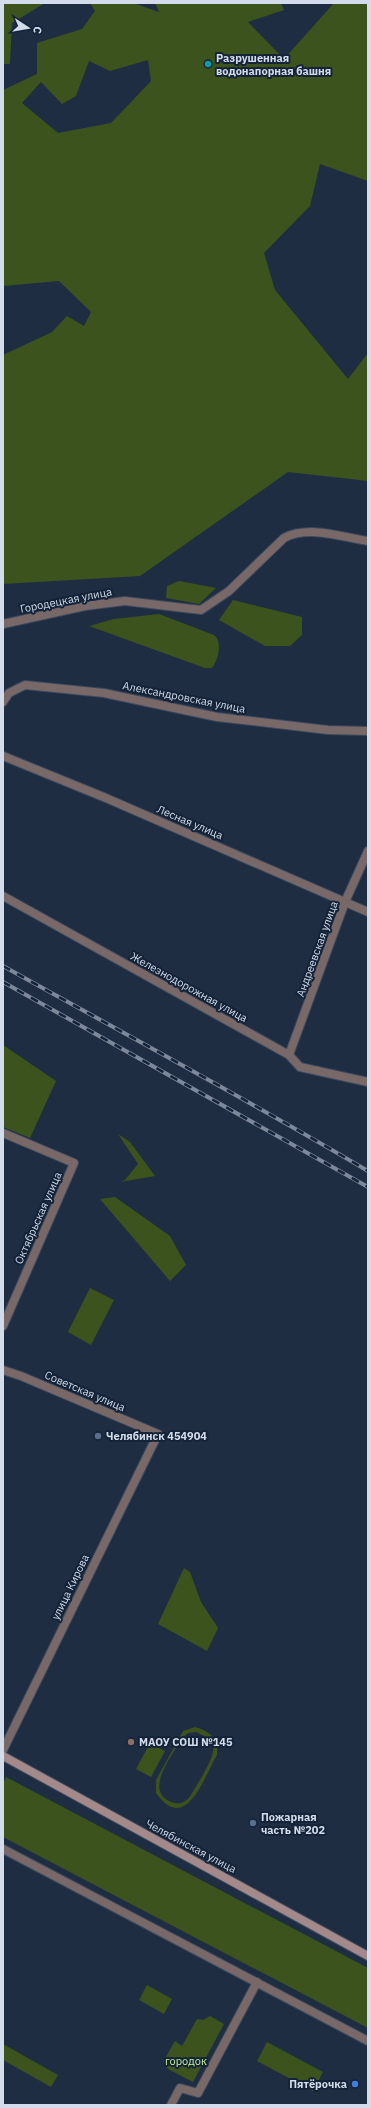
<svg xmlns="http://www.w3.org/2000/svg" width="371" height="2108" font-family="'IBM Plex Sans',sans-serif">
<style>
.green{fill:#3d531d;fill-rule:evenodd}
.lines{fill:none;stroke-linecap:round;stroke-linejoin:round}
.street-casing{stroke:#3b495d;stroke-width:10}
.secondary-casing{stroke:#3b495d;stroke-width:10}
.street{stroke:#786868;stroke-width:8}
.secondary{stroke:#a38989;stroke-width:8}
.rail-casing{stroke:#7d899b;stroke-width:4}
.rail{stroke:#142338;stroke-width:2.5;stroke-dasharray:8;stroke-linecap:butt}
.culture-dot{fill:#0f9aa8;stroke:#142338;stroke-width:1.5}
.service-dot{fill:#5c6f8a;stroke:#142338;stroke-width:1.5}
.education-dot{fill:#8d6e63;stroke:#142338;stroke-width:1.5}
.shop-dot{fill:#3f7fe0;stroke:#142338;stroke-width:1.5}
.labels{text-anchor:middle;stroke-width:4;stroke-linejoin:round;paint-order:stroke}
.poi-label{font-size:11px;font-weight:bold;fill:#d2dceb;stroke:#142338;text-anchor:start}
.street-label{font-size:11px;fill:#d2dceb;stroke:#142338}
.park-label{font-size:11px;fill:#c8ef96;stroke:#142338}
</style>
<rect width="100%" height="100%" fill="#1e2d42"/>
<g class="green">
<polygon points="3,3 45,3 12,23 10,64 3,64"/>
<path d="M90,3H133L159,12L155,3H281L284,10L248,22L284,59L334,3H368V181L320,164L310,206L264,253L275,290L348,379L368,353V481L288,472L140,576L3,584V355L52,332L67,316L84,326L91,312L59,281L3,286V90L37,74V43L82,29L95,11ZM148,60L151,81L111,123L58,133L22,103L41,82L62,104L76,96L89,61L110,71Z"/>
<polygon points="179,581 216,588 199,604 166,598 167,586"/>
<polygon points="233,600 302,617 302,635 290,646 265,646 219,620"/>
<path d="M159,614L214,635C223,642 218,660 212,668H205L89,626L114,619Z"/>
<polygon points="3,1045 56,1081 30,1138 3,1127"/>
<polygon points="118,1134 130,1142 155,1176 120,1182 125,1180 138,1164"/>
<polygon points="115,1197 170,1236 186,1265 170,1281 100,1199"/>
<polygon points="90,1288 114,1300 91,1345 68,1332"/>
<polygon points="184,1568 190,1572 201,1602 218,1628 207,1651 158,1624"/>
<path d="M195,1727C210,1731 219,1739 217,1755C204,1777 186,1835 156,1793V1780L183,1731ZM196,1732C202,1735 211,1738 213,1745C217,1755 195,1788 189,1798C183,1804 177,1805 169,1801C144,1789 174,1753 183,1737L188,1733Z"/>
<polygon points="150,1743 165,1751 151,1777 136,1769"/>
<polygon points="6,1777 368,1968 368,2028 3,1837 3,1783"/>
<polygon points="147,1985 172,1999 164,2014 139,2000"/>
<polygon points="210,2016 224,2024 193,2082 168,2069 163,2062 175,2041 182,2046 197,2019 203,2020"/>
<polygon points="267,2042 323,2072 313,2091 257,2061"/>
<polygon points="3,2044 58,2075 51,2087 3,2060"/>
</g>
<g class="lines">
<g class="street-casing">
<g id="street">
<path d="M3,624L85,606L125,601L201,610L229,591L284,538C309,525 341,537 368,541"/>
<polyline points="3,702 9,693 25,685 104,693 217,717 328,730 368,731"/>
<polyline points="3,756 106,798 368,912"/>
<polyline points="3,896 289,1055 300,1067 368,1082"/>
<polyline points="289,1055 345,902 368,851"/>
<polyline points="3,1133 74,1163 3,1326"/>
<polyline points="3,1370 21,1376 158,1434 3,1750"/>
<polyline points="3,1849 368,2041"/>
<polyline points="171,2105 180,2088 198,2093 257,1982"/>
</g>
</g>
<g class="secondary-casing">
<polyline id="secondary" points="3,1756 368,1956"/>
</g>
<use href="#street" class="street"/>
<use href="#secondary" class="secondary"/>
<g class="rail-casing">
<g id="rail">
<path d="M3,966C125,1034 248,1100 368,1171"/>
<polyline points="3,982 368,1187"/>
</g>
</g>
<use href="#rail" class="rail"/>
</g>
<circle class="culture-dot" cx="208" cy="64" r="4"/>
<g class="service-dot">
<circle cx="98" cy="1436" r="4"/>
<circle cx="253" cy="1823" r="4"/>
</g>
<circle class="education-dot" cx="131" cy="1742" r="4"/>
<circle class="shop-dot" cx="355" cy="2084" r="4"/>
<g class="labels">
<g class="poi-label">
<text x="216" y="62">Разрушенная<tspan x="216" dy="13">водонапорная башня</tspan></text>
<text x="106" y="1440">Челябинск 454904</text>
<text x="139" y="1746">МАОУ СОШ №145</text>
<text x="261" y="1821">Пожарная<tspan x="261" dy="13">часть №202</tspan></text>
<text x="347" y="2088" text-anchor="end">Пятёрочка</text>
</g>
<g class="street-label">
<text transform="translate(66 600) rotate(-11)" y="4">Городецкая улица</text>
<text transform="translate(184 697) rotate(11)" y="4">Александровская улица</text>
<text transform="translate(190 822) rotate(23)" y="4">Лесная улица</text>
<text transform="translate(317 949) rotate(-70)" y="4">Андреевская улица</text>
<text transform="translate(189 987) rotate(29)" y="4">Железнодорожная улица</text>
<text transform="translate(38 1218) rotate(-66)" y="4">Октябрьская улица</text>
<text transform="translate(85 1391) rotate(23)" y="4">Советская улица</text>
<text transform="translate(70 1587) rotate(-64)" y="4">улица Кирова</text>
<text transform="translate(191 1846) rotate(28)" y="4">Челябинская улица</text>
</g>
<g class="park-label">
<text x="186" y="2065">городок</text>
</g>
</g>
<rect width="371" height="2108" fill="none" stroke="#d2dceb" stroke-width="8"/>
<g transform="translate(28 28) rotate(102)" stroke="#142338" stroke-width="3" paint-order="stroke">
<path d="M0-3L7 15L0 10L-7 15Z" fill="#d2dceb"/>
<text y="-6" font-size="11" font-weight="bold" text-anchor="middle" fill="#d2dceb">С</text>
</g>
</svg>
